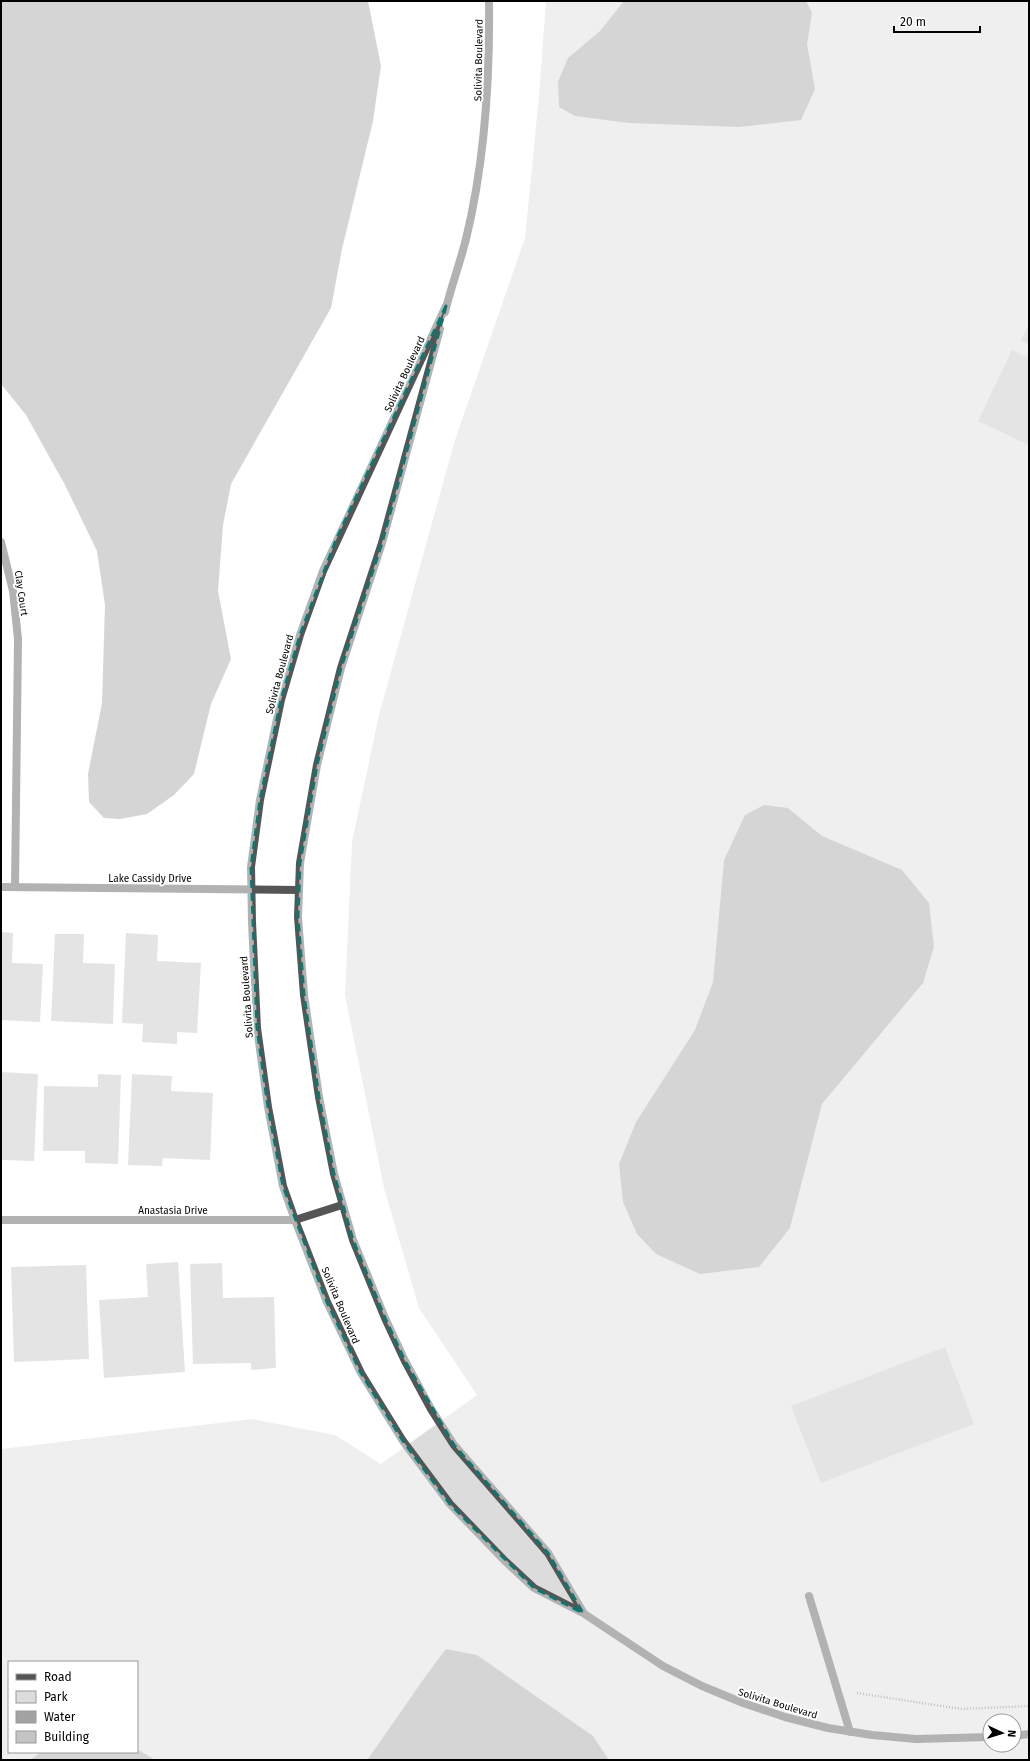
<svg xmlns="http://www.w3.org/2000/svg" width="1030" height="1761" font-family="'Fira Sans',sans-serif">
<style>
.green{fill:#dcdcdc;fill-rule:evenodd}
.water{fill:#a3a3a3}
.building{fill:#c4c4c4}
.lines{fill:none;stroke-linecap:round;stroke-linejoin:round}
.path{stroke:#777;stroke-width:2.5;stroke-dasharray:1 2;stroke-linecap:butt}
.service{stroke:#555;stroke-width:8}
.minor{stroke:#555;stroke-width:8}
.marked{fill:none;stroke:#0f766e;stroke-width:3;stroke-dasharray:8 5;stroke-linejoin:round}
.labels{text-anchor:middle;stroke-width:4;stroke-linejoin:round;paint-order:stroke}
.street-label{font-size:10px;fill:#000;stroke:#fff}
</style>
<rect width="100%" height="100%" fill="#fff"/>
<path class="green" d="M546,1H1029V1760H1V1449L252,1419L335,1435L381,1464L477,1395L419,1308L384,1188L345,995L352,842L379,715L454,443L525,238L539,96ZM9,1662H137V1752H9ZM990,1721H1014V1745H990Z"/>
<g class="water">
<polygon points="1,1 368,1 381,66 373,121 342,249 331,308 231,484 223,525 218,591 231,659 211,704 194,774 174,795 147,814 120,819 104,818 89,802 88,774 102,703 105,605 97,551 65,485 26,415 1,384"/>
<polygon points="624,1 806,1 812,13 807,44 815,89 801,120 739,127 629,123 575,116 559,107 558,82 568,58 600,31"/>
<polygon points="764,805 788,808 822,836 902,870 929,903 934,947 923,983 822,1104 790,1228 759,1267 700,1274 656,1254 637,1234 623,1202 619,1164 636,1122 695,1030 713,982 724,860 745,815"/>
<path d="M446,1649L477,1655L593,1736L609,1760H367C394,1723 418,1685 446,1649Z"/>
<polygon points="137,1749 155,1760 30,1760 41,1752 137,1752"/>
</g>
<g class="building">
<polygon points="1029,324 1029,345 1021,340"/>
<polygon points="1012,350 1029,358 1029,445 978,421"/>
<polygon points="1,932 13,933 12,963 43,964 40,1022 1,1020"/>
<polygon points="126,933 158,935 157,961 201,963 197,1033 177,1032 177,1044 142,1042 143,1024 122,1023"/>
<polygon points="55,934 84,934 83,963 115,964 113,1024 51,1021"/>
<polygon points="1,1072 38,1074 34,1161 2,1160"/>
<polygon points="98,1074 121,1075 118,1164 85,1163 85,1151 43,1151 44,1086 98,1087"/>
<polygon points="132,1074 172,1076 171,1091 213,1093 210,1160 163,1158 162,1166 128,1165"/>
<polygon points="178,1262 185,1372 104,1378 99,1300 148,1297 146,1264"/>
<polygon points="222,1263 223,1298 274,1297 276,1368 251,1370 251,1363 193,1364 190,1264"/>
<polygon points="86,1265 89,1359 14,1362 11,1267"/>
<polygon points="945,1347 974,1424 821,1483 791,1406"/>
</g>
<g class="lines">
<polyline class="path" points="857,1693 961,1709 1029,1706"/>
<polyline class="service" points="809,1596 850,1732"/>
<g class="minor">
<polyline points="446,306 323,571 300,635 281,700 260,800 251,867 252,922 257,1028 268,1107 283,1186 295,1220 327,1302 361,1373 403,1441 450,1504 505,1561 534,1588 583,1613 663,1666 702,1686 743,1703 785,1717 828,1728 872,1735 916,1739 990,1737"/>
<path d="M445,312C451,287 460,263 466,239C485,161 490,81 489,1"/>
<polyline points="440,329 382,543 341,668 317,765 300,863 298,917 304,995 319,1097 334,1174 353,1240 385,1318 405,1361 431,1409 454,1445 548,1553 583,1612"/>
<polyline points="1,542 13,591 18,639 15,887"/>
<polyline points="1,887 299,890"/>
<polyline points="1,1220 295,1220 342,1205"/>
<polyline points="1014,1736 1029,1734"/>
</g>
</g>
<path d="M0 0H1030V1761H0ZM446,306L382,543L341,668L317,765L300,863L298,917L304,995L319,1097L334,1174L353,1240L385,1318L405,1361L454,1445L548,1553L583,1613L534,1588L450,1504L403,1441L361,1373L327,1302L283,1186L268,1107L257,1028L251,867L260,800L281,700L300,635L336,540Z" fill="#fff" fill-opacity=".55" fill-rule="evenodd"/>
<path class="marked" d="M446,306L382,543L341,668L317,765L300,863L298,917L304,995L319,1097L334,1174L353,1240L385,1318L405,1361L454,1445L548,1553L583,1613L534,1588L450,1504L403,1441L361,1373L327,1302L283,1186L268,1107L257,1028L251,867L260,800L281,700L300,635L336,540Z"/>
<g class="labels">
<g class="street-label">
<text transform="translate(478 60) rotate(-89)" y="4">Solivita Boulevard</text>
<text transform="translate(404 374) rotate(-65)" y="4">Solivita Boulevard</text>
<text transform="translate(22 593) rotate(82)" y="4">Clay Court</text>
<text transform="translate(279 674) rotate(-75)" y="4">Solivita Boulevard</text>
<text x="150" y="882">Lake Cassidy Drive</text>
<text transform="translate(246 997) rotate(-94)" y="4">Solivita Boulevard</text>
<text x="173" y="1214">Anastasia Drive</text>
<text transform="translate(341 1305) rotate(67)" y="4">Solivita Boulevard</text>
<text transform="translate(778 1703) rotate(17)" y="4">Solivita Boulevard</text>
</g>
</g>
<rect width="1030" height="1761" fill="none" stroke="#000000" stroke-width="4"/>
<rect x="8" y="1661" width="130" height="92" fill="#ffffff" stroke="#999999"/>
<rect x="16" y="1674" width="20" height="6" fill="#555555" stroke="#999999"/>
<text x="44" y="1681" font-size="12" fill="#000000">Road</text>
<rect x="16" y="1691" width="20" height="12" fill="#dcdcdc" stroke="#999999"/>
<text x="44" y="1701" font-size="12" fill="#000000">Park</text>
<rect x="16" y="1711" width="20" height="12" fill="#a3a3a3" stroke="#999999"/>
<text x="44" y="1721" font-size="12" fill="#000000">Water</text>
<rect x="16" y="1731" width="20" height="12" fill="#c4c4c4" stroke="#999999"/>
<text x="44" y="1741" font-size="12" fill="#000000">Building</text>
<g transform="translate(1002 1733) rotate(94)"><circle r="19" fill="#ffffff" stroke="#999999"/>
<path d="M0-3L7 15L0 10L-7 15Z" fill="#000000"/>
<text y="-6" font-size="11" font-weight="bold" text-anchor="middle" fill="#000000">N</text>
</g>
<path d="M894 26v6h86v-6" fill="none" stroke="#000000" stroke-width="2"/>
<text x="900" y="26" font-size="12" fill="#000000" stroke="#ffffff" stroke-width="3" paint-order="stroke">20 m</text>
</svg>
